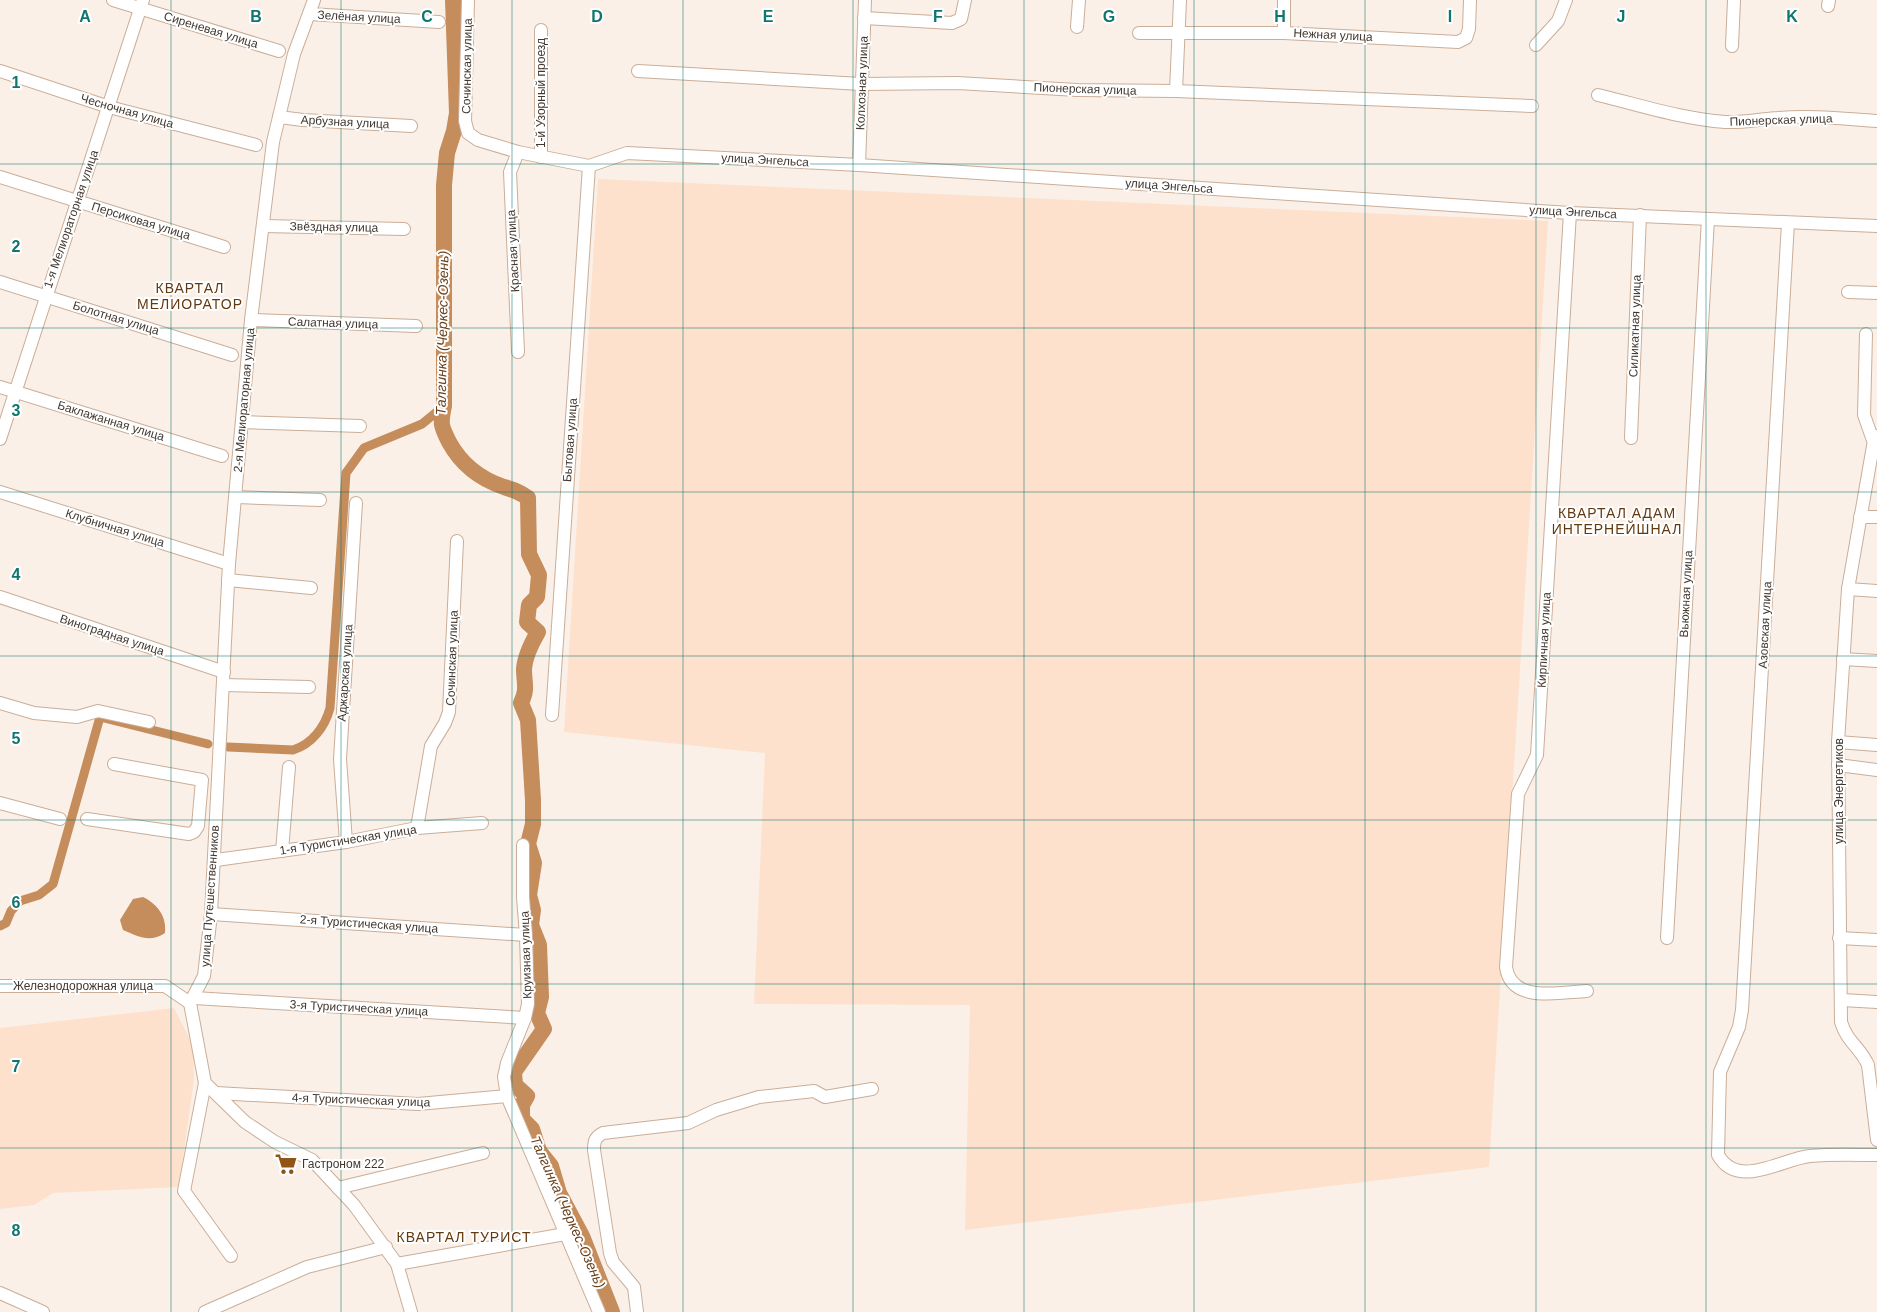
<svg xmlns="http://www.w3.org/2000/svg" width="1877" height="1312" font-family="Helvetica,sans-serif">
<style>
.built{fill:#fde1cc}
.water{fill:#c58c5c}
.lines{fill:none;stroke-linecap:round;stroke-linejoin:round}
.canal{stroke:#c58c5c;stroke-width:9}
.river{stroke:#c58c5c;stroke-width:16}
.minor-casing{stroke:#c9ae99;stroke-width:14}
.minor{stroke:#fff;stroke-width:12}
.grid{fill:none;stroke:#0f766e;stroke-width:1;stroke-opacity:0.55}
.labels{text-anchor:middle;stroke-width:4;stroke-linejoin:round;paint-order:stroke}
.street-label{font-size:12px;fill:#42382f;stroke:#fff}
.poi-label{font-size:12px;fill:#42382f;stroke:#fff;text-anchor:start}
.neighbourhood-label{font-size:14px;letter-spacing:1px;fill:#63390f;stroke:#fff}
.water-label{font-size:14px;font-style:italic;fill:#69411d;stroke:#fff}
.grid-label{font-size:16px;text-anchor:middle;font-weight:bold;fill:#0f766e;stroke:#fff;stroke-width:4;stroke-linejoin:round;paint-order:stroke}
</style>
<rect width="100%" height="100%" fill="#fbf0e7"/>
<g class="built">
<polygon points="598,179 1548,221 1489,1167 965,1230 970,1005 754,1004 765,753 564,732"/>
<polygon points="174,1008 193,1045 194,1079 179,1187 53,1193 34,1205 0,1209 0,1028"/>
</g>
<path class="water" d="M143,897C157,904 167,916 165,933C150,943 139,937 123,930L120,920L133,899Z"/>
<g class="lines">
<g class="canal">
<path d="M228,747L293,750C312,744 325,727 330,708L346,473L364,448L422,424L444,406"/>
<polyline points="0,926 6,923 11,911 20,901 39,895 53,884 100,717 208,744"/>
</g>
<path class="river" d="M453,0L457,113L454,131L447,153L444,185V406C440,424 441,426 449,442C461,464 480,479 504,487C514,490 520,492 528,498L529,554L539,575L537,597L529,605L527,622L538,632C531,644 525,656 524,669C524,684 528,688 521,703L528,720L533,800V824L528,844L534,863L529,895L533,910L531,925L539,945L541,997L537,1013L544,1029L514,1072L515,1085L527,1096L522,1105V1119L532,1129L539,1151L551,1166L559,1193L582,1236L612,1312"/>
<g class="minor-casing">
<g id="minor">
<polyline points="113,0 279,51"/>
<polyline points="314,0 294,54 273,142 251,320 229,564 211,914 204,976 190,1003 205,1083 245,1122 275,1142 312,1160 354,1205 397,1264 411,1312"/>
<polyline points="468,0 465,121 468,133 478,140 518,152 589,166 627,153 859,165 1570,213 1877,226"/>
<polyline points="1828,6 1829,0"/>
<polyline points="310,14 439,22"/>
<polyline points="864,18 952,23 961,19 965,0"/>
<polyline points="1077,27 1079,0"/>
<polyline points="541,30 541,157"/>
<polyline points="1139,33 1284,33 1458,42 1466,38 1469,29 1470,0"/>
<polyline points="1284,33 1284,0"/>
<polyline points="1536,45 1558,21 1566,0"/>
<polyline points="1732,46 1734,0"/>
<polyline points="0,71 109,107 256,145"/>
<polyline points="638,71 861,84 957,83 1077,90 1176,91 1532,106"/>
<polyline points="1176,91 1180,0"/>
<path d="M1598,95C1640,105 1682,119 1725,122C1743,123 1760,119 1778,118C1811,115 1845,119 1877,121"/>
<polyline points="279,117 303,120 411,126"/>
<polyline points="859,165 865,0"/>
<polyline points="0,177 224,247"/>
<path d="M1570,213L1537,755L1518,794L1506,967C1511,1004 1560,992 1587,991"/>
<path d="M1788,223L1742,1010L1739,1027L1720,1072L1718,1155C1738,1190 1781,1159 1810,1156C1832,1154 1855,1155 1877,1155"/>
<polyline points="263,226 404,229"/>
<polyline points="0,282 232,355"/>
<polyline points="1848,292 1877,293"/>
<polyline points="251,320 416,326"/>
<polyline points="1866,334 1864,415 1875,446"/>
<polyline points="518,352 510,172 518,152"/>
<polyline points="0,387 222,456"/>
<polyline points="242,422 360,426"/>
<path d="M1877,436L1873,446L1848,589L1838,742L1841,1022C1847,1042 1860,1047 1868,1065L1877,1140"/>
<polyline points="1631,438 1640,215"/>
<polyline points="0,439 143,0"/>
<polyline points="0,492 229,564"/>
<polyline points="236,497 320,500"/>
<polyline points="1860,517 1877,517"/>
<polyline points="228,580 311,588"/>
<polyline points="1848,589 1877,591"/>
<polyline points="0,597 224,672"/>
<polyline points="1843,659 1877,661"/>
<polyline points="223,685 309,687"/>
<polyline points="0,703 34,713 77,717 98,711 149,722"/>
<polyline points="552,715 589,166"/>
<polyline points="1838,742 1877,745"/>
<polyline points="1838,765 1877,770"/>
<polyline points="0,803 60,819"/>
<polyline points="87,819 189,834 194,832 198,826 202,780 114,764"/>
<polyline points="417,828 431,746 445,723 449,712 457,541"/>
<polyline points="346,842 340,759 356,503"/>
<polyline points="523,845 523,897 526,935 528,1004 525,1018 507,1063 504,1077 507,1096 599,1312"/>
<polyline points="282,851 289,767"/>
<polyline points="216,860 346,842 417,828 482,823"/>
<polyline points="211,914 526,935"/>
<polyline points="1667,938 1708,219"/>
<polyline points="1839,938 1877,940"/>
<polyline points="0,986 165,986 190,1003"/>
<polyline points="194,998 525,1018"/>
<polyline points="1842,1000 1877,1002"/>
<polyline points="205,1083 184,1191 231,1256"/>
<polyline points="216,1093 418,1104 507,1096"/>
<polyline points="338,1188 483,1153"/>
<polyline points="397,1264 565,1234"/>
<polyline points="0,1293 43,1312"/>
<polyline points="205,1312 307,1267 386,1247"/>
<path d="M637,1312L634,1287L613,1262L610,1253L594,1150C594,1141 595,1137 603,1133L688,1123L716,1110L759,1097L814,1091L825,1097L872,1089"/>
</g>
</g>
<use href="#minor" class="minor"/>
</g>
<path class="grid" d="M171,0V1312M341,0V1312M512,0V1312M683,0V1312M853,0V1312M1024,0V1312M1194,0V1312M1365,0V1312M1536,0V1312M1706,0V1312M0,164H1877M0,328H1877M0,492H1877M0,656H1877M0,820H1877M0,984H1877M0,1148H1877"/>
<defs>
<g id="supermarket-bare" transform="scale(1.725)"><path d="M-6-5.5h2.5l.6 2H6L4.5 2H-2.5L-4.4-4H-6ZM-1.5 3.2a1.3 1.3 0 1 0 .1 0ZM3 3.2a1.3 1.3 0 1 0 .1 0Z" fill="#915417" stroke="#fff" stroke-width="2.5" paint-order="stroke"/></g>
</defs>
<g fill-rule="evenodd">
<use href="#supermarket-bare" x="286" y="1164"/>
</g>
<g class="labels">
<g class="street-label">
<text transform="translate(359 17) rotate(3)" y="4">Зелёная улица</text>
<text transform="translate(211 30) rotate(17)" y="4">Сиреневая улица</text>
<text transform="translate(1333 35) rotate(3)" y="4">Нежная улица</text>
<text transform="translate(467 66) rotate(-89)" y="4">Сочинская улица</text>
<text transform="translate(862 83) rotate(-88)" y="4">Колхозная улица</text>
<text transform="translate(1085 89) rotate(2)" y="4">Пионерская улица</text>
<text transform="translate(541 93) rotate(-90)" y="4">1-й Узорный проезд</text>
<text transform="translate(127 111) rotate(16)" y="4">Чесночная улица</text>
<text transform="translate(1781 120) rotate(-2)" y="4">Пионерская улица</text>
<text transform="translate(345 122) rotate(3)" y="4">Арбузная улица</text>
<text transform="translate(765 160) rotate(3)" y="4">улица Энгельса</text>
<text transform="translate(1169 186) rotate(4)" y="4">улица Энгельса</text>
<text transform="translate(1573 212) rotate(3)" y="4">улица Энгельса</text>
<text transform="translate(71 219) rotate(-71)" y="4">1-я Мелиораторная улица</text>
<text transform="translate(141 221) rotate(17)" y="4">Персиковая улица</text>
<text transform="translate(334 227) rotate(1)" y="4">Звёздная улица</text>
<text transform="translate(513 251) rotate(-93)" y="4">Красная улица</text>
<text transform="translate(116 318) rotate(17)" y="4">Болотная улица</text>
<text transform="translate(333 323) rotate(2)" y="4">Салатная улица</text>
<text transform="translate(1635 326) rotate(-88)" y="4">Силикатная улица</text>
<text transform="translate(244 400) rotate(-85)" y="4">2-я Мелиораторная улица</text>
<text transform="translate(111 421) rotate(17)" y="4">Баклажанная улица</text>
<text transform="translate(570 440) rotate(-86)" y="4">Бытовая улица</text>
<text transform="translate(115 528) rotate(17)" y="4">Клубничная улица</text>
<text transform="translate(1686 594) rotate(-87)" y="4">Вьюжная улица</text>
<text transform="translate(1765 625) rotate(-87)" y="4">Азовская улица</text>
<text transform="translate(112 635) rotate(18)" y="4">Виноградная улица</text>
<text transform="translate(1544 640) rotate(-87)" y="4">Кирпичная улица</text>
<text transform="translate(452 658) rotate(-88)" y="4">Сочинская улица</text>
<text transform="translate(345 673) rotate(-86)" y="4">Аджарская улица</text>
<text transform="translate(1839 791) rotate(-90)" y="4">улица Энергетиков</text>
<text transform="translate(348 840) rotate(-9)" y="4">1-я Туристическая улица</text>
<text transform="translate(210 896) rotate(-86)" y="4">улица Путешественников</text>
<text transform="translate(369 924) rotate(4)" y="4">2-я Туристическая улица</text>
<text transform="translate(526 955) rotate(-92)" y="4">Круизная улица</text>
<text x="83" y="990">Железнодорожная улица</text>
<text transform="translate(359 1008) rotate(3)" y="4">3-я Туристическая улица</text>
<text transform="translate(361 1100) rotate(2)" y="4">4-я Туристическая улица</text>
</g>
<g class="poi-label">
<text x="302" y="1168">Гастроном 222</text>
</g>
<g class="neighbourhood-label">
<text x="190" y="293">КВАРТАЛ<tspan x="190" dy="16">МЕЛИОРАТОР</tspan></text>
<text x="1617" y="518">КВАРТАЛ АДАМ<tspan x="1617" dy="16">ИНТЕРНЕЙШНАЛ</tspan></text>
<text x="464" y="1242">КВАРТАЛ ТУРИСТ</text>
</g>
<g class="water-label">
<text transform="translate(442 333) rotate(-89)" y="5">Талгинка (Черкес-Озень)</text>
<text transform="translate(568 1212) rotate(66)" y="5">Талгинка (Черкес-Озень)</text>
</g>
</g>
<g class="grid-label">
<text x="85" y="22">A</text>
<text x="256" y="22">B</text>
<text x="427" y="22">C</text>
<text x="597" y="22">D</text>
<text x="768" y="22">E</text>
<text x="938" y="22">F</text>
<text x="1109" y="22">G</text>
<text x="1280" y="22">H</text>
<text x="1450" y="22">I</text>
<text x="1621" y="22">J</text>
<text x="1792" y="22">K</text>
<text x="16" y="88">1</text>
<text x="16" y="252">2</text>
<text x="16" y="416">3</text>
<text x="16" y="580">4</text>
<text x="16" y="744">5</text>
<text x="16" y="908">6</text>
<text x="16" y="1072">7</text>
<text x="16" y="1236">8</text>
</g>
</svg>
